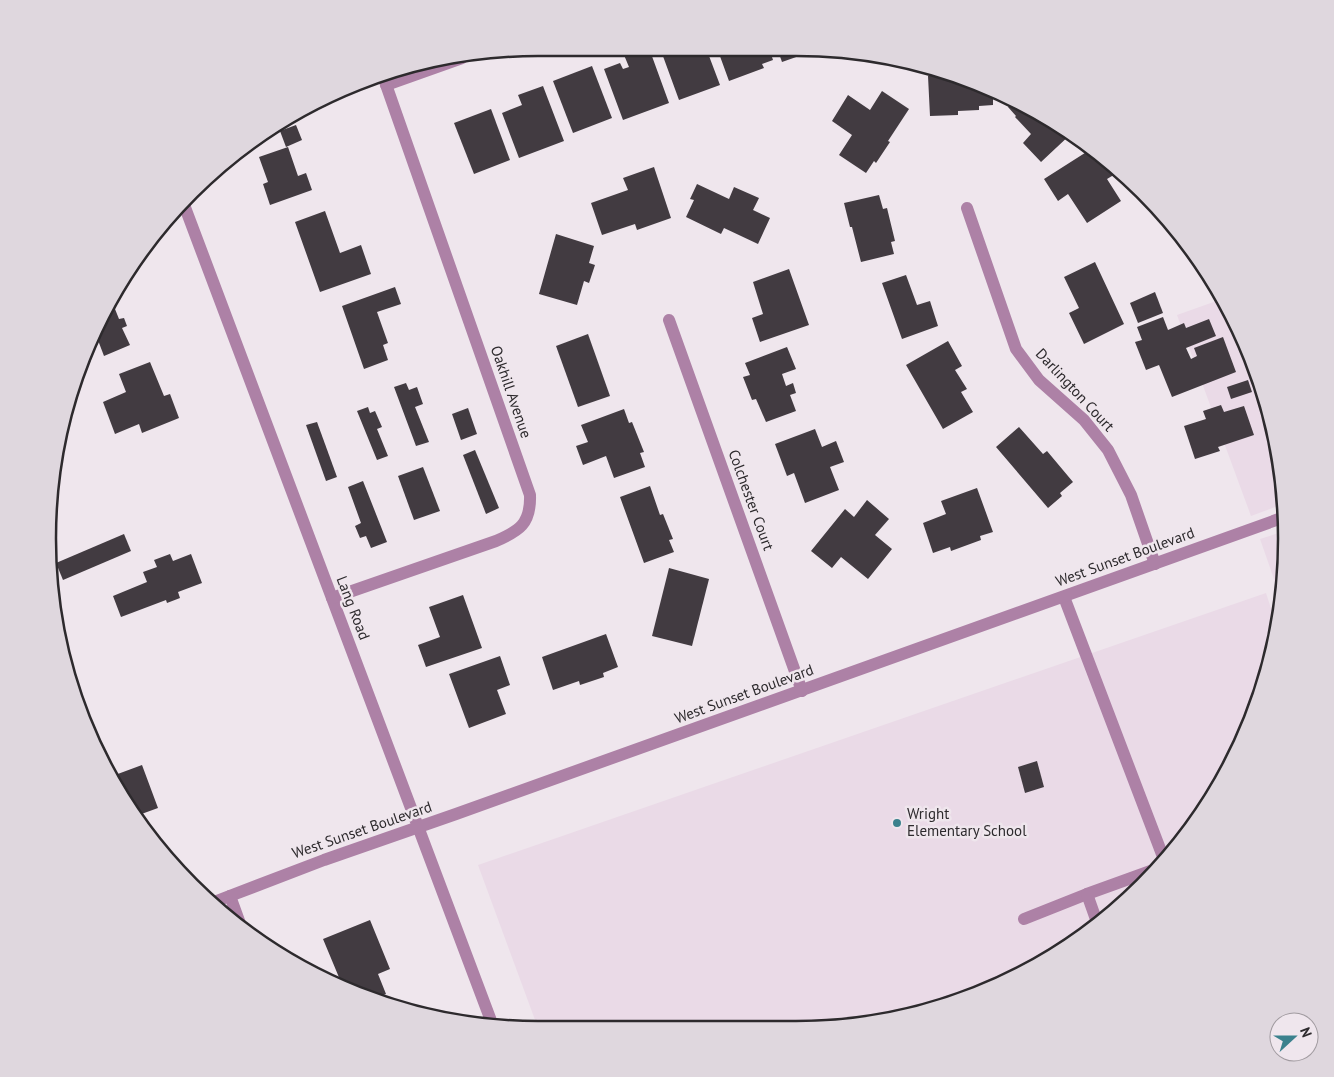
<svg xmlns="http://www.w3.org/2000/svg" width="1334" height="1077" font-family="'PT Sans',sans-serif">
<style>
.built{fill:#eadae7}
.building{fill:#423b41}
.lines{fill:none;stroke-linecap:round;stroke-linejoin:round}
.minor{stroke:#ad81a6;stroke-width:12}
.poi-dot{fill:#3b818d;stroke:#efe6ed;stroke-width:2}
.labels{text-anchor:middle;stroke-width:5;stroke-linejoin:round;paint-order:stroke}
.street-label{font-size:15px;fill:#2d2a2d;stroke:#efe6ed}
.poi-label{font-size:15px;fill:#2d2a2d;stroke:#efe6ed;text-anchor:start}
.rim{fill:none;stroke:#2d2a2d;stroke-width:2.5}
</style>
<rect width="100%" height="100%" fill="#efe6ed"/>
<g class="built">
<polygon points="1222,299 1236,321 1270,411 1285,506 1275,507 1251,516 1177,315"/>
<polygon points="1285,531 1282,602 1260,539"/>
<polygon points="1266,593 1277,627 1261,696 1221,784 1165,862 1095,928 1013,979 922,1013 827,1028 538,1028 478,865"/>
</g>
<g class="building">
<polygon points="642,48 649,48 669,103 623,120 604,69 620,63 623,69 629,67 624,55"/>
<polygon points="660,48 676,48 677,49 681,48 706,48 720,85 679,100"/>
<polygon points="717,48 769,48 773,60 762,64 764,68 729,81"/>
<polygon points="777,48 819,49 782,62"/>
<polygon points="592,66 612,118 573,133 553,81"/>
<polygon points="954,75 983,85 993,90 993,105 979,106 979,110 958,111 958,115 930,116 928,76"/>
<polygon points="543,86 564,141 519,158 502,113 522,105 518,95"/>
<polygon points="882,91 909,109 888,141 890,142 876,163 874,161 866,173 839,155 852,135 832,121 848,95 870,110"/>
<polygon points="324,100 326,106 283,121 293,113"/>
<polygon points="1014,101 1072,133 1041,162 1023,143 1031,134 1015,117 1016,116 1008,107"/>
<polygon points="491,109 510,160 474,174 454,123"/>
<polygon points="296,125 302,140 286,147 280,131"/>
<polygon points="288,147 298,176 306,173 312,190 270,205 263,184 268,182 259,157"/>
<polygon points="1088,151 1095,161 1102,156 1110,162 1117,173 1107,179 1121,201 1087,223 1068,194 1058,201 1044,179"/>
<polygon points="654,167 671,218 637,230 635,224 602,235 591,203 628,190 623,178"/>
<polygon points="697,184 729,199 734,187 759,198 753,210 770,218 758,244 724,228 721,234 686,217 694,200 690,199"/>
<polygon points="879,195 883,209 887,208 895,241 891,242 894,254 861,262 852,227 850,227 844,203"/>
<polygon points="325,211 340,253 361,245 371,274 320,292 295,222"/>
<polygon points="556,234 594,246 589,263 595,265 589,283 584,281 577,305 539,294"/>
<polygon points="1095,262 1124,324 1084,344 1069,313 1079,308 1064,277"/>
<polygon points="789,269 809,325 760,342 752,318 763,314 753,282"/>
<polygon points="906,275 917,305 930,301 938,326 902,339 882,283"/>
<polygon points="395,287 401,304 377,312 388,343 383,345 388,360 364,369 342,306"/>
<polygon points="1155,292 1163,313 1138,323 1130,303"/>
<polygon points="113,304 119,319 124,318 127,326 122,328 130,345 104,356 96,335 108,307"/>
<polygon points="1163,317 1168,330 1184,323 1186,328 1209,319 1216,336 1186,348 1191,359 1197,356 1194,348 1223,337 1236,372 1172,397 1159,365 1146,370 1135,342 1142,340 1137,327"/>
<polygon points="588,334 610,396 578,407 556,346"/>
<polygon points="948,341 962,366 955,370 967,389 961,392 973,412 943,429 906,365"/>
<polygon points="787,347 796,369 782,374 786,386 793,383 796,393 790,395 796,411 766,422 756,399 752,400 743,377 750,375 745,363"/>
<polygon points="150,362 164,396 170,394 179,418 142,433 139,424 115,434 103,402 126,392 119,374"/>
<polygon points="1248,380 1252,392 1231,399 1227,387"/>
<polygon points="406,383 409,390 417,387 423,404 415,407 429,442 416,446 394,387"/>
<polygon points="1221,405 1224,412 1244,406 1254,435 1218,447 1220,451 1195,459 1184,426 1206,419 1203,411"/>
<polygon points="368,407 370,413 375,411 382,427 377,429 388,456 377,460 357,411"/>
<polygon points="468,408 477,434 461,440 452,414"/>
<polygon points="624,409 629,423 632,422 644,452 640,453 645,467 614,478 606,456 583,465 576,446 588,442 581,425"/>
<polygon points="317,422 337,477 326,481 306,425"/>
<polygon points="1019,427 1043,454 1047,451 1073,482 1060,493 1062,496 1048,508 996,447"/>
<polygon points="815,429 822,447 836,441 844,462 830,467 839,490 805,503 794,473 787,476 775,444"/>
<polygon points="475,450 499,508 486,514 463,455"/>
<polygon points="423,467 440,511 414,520 398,476"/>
<polygon points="363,481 387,542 371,548 366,536 360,538 355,526 361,523 348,487"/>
<polygon points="650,486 660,515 663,514 673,539 669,540 674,552 644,563 620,497"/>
<polygon points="977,488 993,532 980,536 981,540 951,551 950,547 933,553 923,523 946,514 941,501"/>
<polygon points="867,500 889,519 875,535 892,549 868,579 841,557 832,568 811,551 845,509 854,517"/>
<polygon points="124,534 131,551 63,580 56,563"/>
<polygon points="170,554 173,561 191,554 202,583 178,592 180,598 167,603 166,600 121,617 113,596 147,582 143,572 157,567 154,560"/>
<polygon points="669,568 709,579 692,646 652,636"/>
<polygon points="463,595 482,648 426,667 418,645 440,637 429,607"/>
<polygon points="606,634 618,667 603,673 604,677 580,685 579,681 553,690 542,657"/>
<polygon points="500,656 510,685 497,690 506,714 469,728 449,674"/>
<polygon points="1037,761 1044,787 1025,793 1018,767"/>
<polygon points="142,765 158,808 136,816 110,775 115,773 115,775"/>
<polygon points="370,920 390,969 378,974 386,994 374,999 343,987 323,939"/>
</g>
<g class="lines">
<g class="minor">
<polyline points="386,85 462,58"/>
<polyline points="183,202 493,1026"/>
<polyline points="967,208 1016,349 1039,380 1084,420 1108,450 1131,495 1155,564"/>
<polyline points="669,320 802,691"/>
<polyline points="1064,597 1165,862"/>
<path d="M332,598L496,541C519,531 531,524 530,495L383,76"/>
<polyline points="230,896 242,929"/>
<polyline points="214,902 324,860 456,814 1279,519 1285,519"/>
<polyline points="1024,919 1087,894"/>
<polyline points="1098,925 1087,894 1159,868"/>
</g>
</g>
<circle class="poi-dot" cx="897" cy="823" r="5"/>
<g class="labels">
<g class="street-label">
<text transform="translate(1075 390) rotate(47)" y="5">Darlington Court</text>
<text transform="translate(511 392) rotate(71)" y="5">Oakhill Avenue</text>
<text transform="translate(751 500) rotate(70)" y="5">Colchester Court</text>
<text transform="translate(1125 557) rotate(-20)" y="5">West Sunset Boulevard</text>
<text transform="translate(353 608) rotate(69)" y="5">Lang Road</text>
<text transform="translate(744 694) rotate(-20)" y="5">West Sunset Boulevard</text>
<text transform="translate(362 830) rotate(-19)" y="5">West Sunset Boulevard</text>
</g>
<g class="poi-label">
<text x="907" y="819">Wright<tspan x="907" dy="17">Elementary School</tspan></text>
</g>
</g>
<path d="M0 0H1334V1077H0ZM538 56H796A482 482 0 0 1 1278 538V539A482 482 0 0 1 796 1021H538A482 482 0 0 1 56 539V538A482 482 0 0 1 538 56Z" fill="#dfd7de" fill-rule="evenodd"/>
<path class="rim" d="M538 56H796A482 482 0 0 1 1278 538V539A482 482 0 0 1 796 1021H538A482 482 0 0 1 56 539V538A482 482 0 0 1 538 56Z"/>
<g transform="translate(1294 1037) rotate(69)"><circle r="24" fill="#efe6ed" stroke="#a19ba0"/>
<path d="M0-4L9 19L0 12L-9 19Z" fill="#3b818d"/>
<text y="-8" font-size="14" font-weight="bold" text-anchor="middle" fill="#2d2a2d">N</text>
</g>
</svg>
